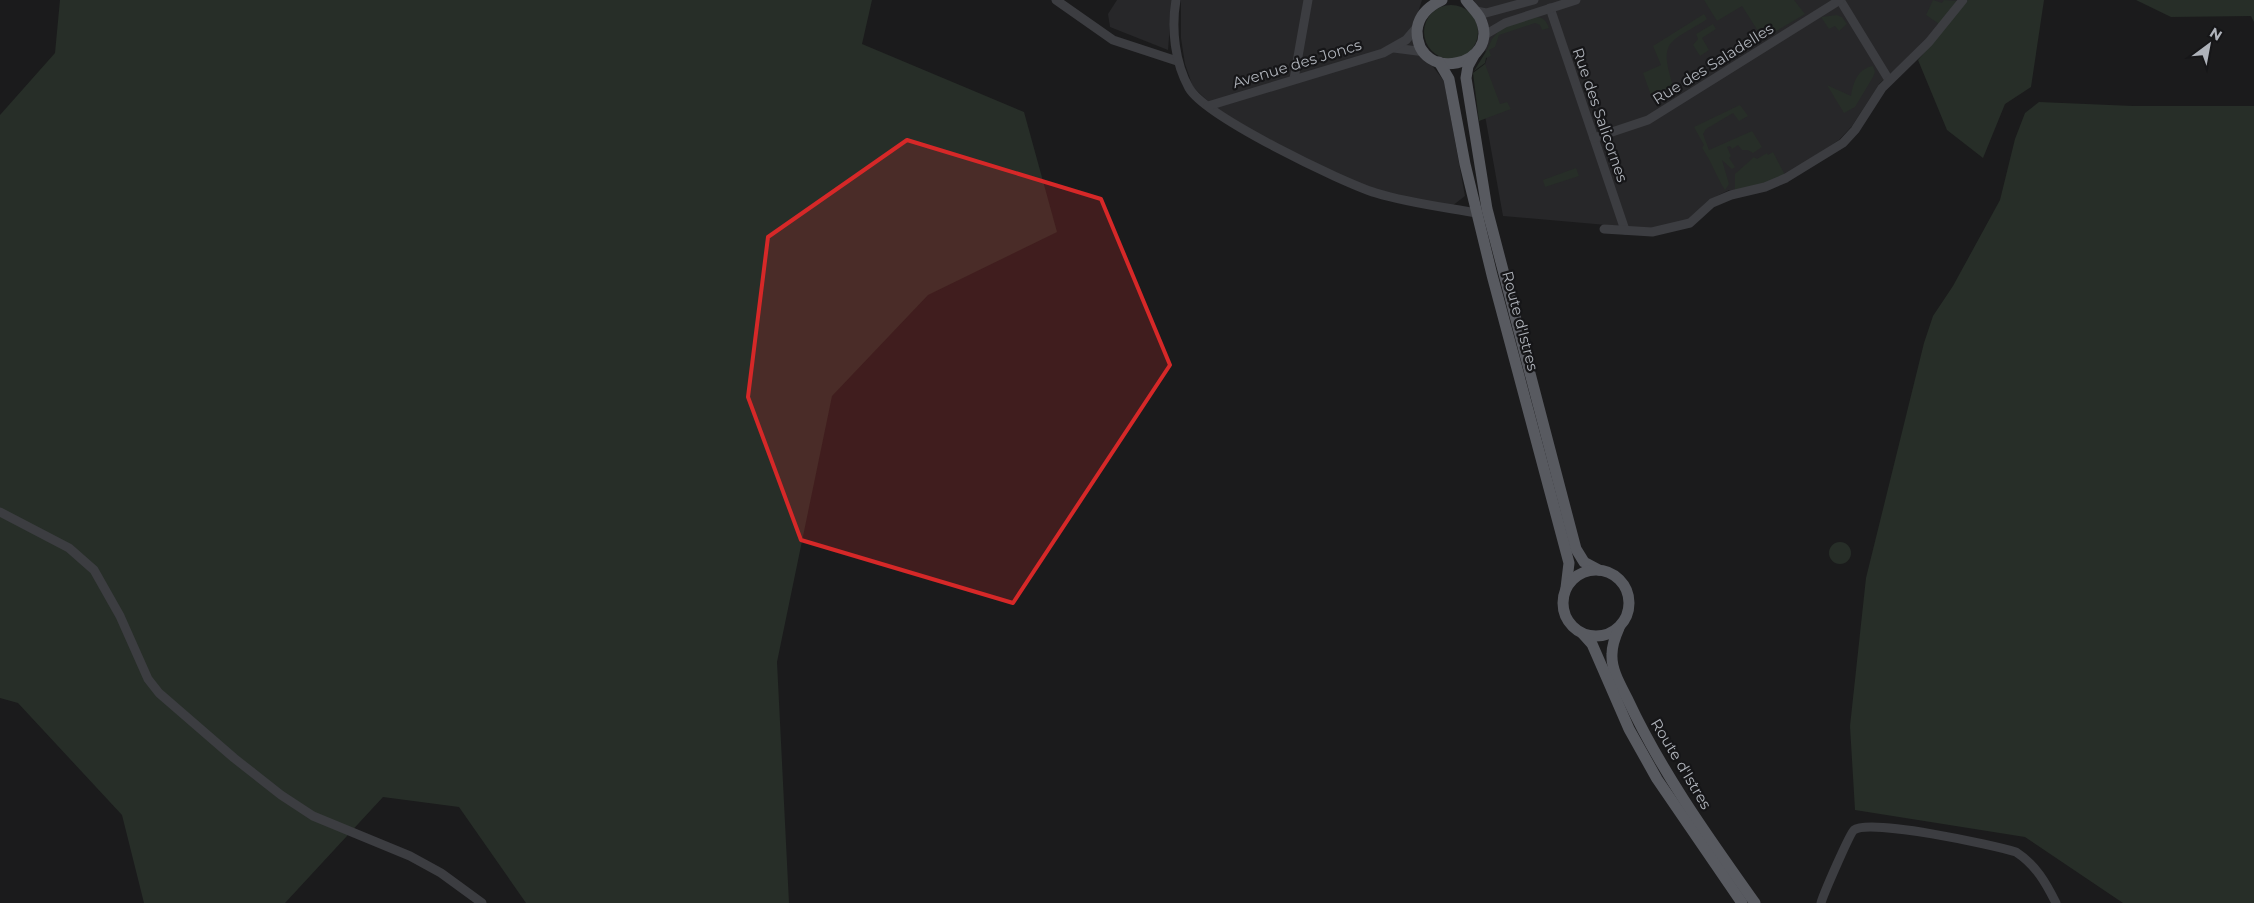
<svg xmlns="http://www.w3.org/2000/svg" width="2254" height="903" font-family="Montserrat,sans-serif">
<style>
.built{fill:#272729}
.green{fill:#272e28}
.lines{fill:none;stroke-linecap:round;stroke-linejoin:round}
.minor{stroke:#3c3d41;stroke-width:9}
.major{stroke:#585a60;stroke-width:11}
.marked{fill:#d62828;fill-opacity:0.2;stroke:#d62828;stroke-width:4;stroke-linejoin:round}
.labels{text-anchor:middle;stroke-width:4.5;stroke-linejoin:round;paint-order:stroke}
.street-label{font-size:15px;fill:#afb3ba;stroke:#161618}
</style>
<rect width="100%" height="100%" fill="#1b1b1c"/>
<g class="built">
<polygon points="1117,0 1172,0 1168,50 1110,27 1108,14"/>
<polygon points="1181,0 1422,0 1410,37 1444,81 1465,196 1452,206 1377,192 1260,137 1211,104 1193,87 1185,64 1181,38"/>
<polygon points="1474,0 1959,0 1927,40 1880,83 1852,126 1839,140 1780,179 1736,191 1729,190 1717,196 1690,219 1652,229 1503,216 1479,82 1487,58"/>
</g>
<g class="green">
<polygon points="60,0 872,0 862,44 1024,112 1057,232 928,295 832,396 777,662 789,903 526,903 459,807 383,797 285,903 144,903 122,815 18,703 0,698 0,115 55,53"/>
<polygon points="1704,0 1794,0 1805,14 1763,39 1742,6 1717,21"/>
<polygon points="1933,0 1942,3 1944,0 1957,1 1939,24 1926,15"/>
<polygon points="1968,0 2044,0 2031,87 2005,104 1983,158 1947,130 1918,60"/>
<polygon points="2136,0 2254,0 2254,22 2251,16 2171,17"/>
<circle cx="1451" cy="32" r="27"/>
<path d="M1704,14L1707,19C1671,43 1658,38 1673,85L1652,98L1643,73L1661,65L1653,46Z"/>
<polygon points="1837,15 1842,17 1847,24 1839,31 1835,26 1829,29 1821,17"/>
<path d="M1535,17C1543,17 1546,20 1549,28L1542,30L1540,25L1535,23L1499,35L1495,47L1489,50L1491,56L1486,58L1485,63L1474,71L1487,50L1492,39L1502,27Z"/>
<polygon points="1713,24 1716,29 1702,38 1709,50 1700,56 1693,45 1698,39 1696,34"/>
<polygon points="1485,64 1500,104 1507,102 1511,109 1479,121 1473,73"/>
<path d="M1873,66L1875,72L1873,77L1855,107L1844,113L1827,85L1851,96C1853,83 1858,68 1873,66Z"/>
<polygon points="2039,102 2133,106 2254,106 2254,903 2123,903 2025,837 1855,810 1850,726 1866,578 1924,343 1933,316 1953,286 2000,200 2015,139 2025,113"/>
<path d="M1740,105L1748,116L1739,121L1733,113L1706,129L1703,134L1709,150L1752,131L1762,147L1753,153L1748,150H1742L1738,145L1732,149L1730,146L1727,147L1731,156L1729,158L1735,167L1732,169L1722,160L1729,184L1725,190C1716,176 1712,162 1702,148L1704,145L1694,127Z"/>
<polygon points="1773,152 1785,175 1764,184 1735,191 1735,174 1754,157 1757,159 1767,153 1768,155"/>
<polygon points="1576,168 1579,176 1545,187 1543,180"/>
<circle cx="1840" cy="553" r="11"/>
</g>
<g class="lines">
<g class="minor">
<polyline points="1056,0 1113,40 1177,61"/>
<path d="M1176,0C1171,29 1175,63 1189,88C1206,117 1341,182 1376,193C1408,203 1443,207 1477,213"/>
<polyline points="1840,0 1889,80"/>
<polyline points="1550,8 1625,230"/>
<polyline points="1476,11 1486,13 1534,0"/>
<polyline points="1483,36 1505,23 1576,0"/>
<polyline points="1394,48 1425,52"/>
<polyline points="1294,79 1308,0"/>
<polyline points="1208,106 1383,53 1406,40 1418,26"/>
<polyline points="1594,138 1648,120 1840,0"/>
<polyline points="1604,229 1652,232 1690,223 1712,203 1731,195 1765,187 1786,178 1843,143 1855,130 1882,88 1929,42 1963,0"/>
<polyline points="0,512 69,548 94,570 120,616 148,679 159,693 234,758 281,795 313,816 410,856 441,873 482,903"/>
<path d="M1821,903C1823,895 1850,833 1854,830C1869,818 1993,845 2016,852C2036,865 2046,883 2056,903"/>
</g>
<g class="major">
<path d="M1442,0C1429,6 1418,16 1417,31C1417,85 1503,66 1480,18C1476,11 1470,6 1466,0"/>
<polyline points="1474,55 1468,66 1466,78 1487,209 1576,549 1584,562 1599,570"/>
<polyline points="1439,62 1449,79 1465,164 1492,275 1569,563 1566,588"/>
<circle cx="1596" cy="603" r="33"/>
<path d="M1619,628C1615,637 1612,645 1612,654C1611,670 1621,686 1628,700C1662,773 1709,838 1755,903"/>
<polyline points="1583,634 1592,644 1629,729 1657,779 1742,903"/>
</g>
</g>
<path class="marked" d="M907,140L1101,199L1170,365L1013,603L801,540L748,397L768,237Z"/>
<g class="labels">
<g class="street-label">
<text transform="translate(1297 64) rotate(-17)" y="5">Avenue des Joncs</text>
<text transform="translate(1713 64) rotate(-32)" y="5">Rue des Saladelles</text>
<text transform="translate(1600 115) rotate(71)" y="5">Rue des Salicornes</text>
<text transform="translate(1520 321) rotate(75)" y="5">Route d'Istres</text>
<text transform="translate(1681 764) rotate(59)" y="5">Route d'Istres</text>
</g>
</g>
<g transform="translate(2209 45) rotate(32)" stroke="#161618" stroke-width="4" paint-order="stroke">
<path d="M0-4L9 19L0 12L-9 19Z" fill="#afb3ba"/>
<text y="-8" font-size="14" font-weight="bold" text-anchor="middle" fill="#afb3ba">N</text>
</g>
</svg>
